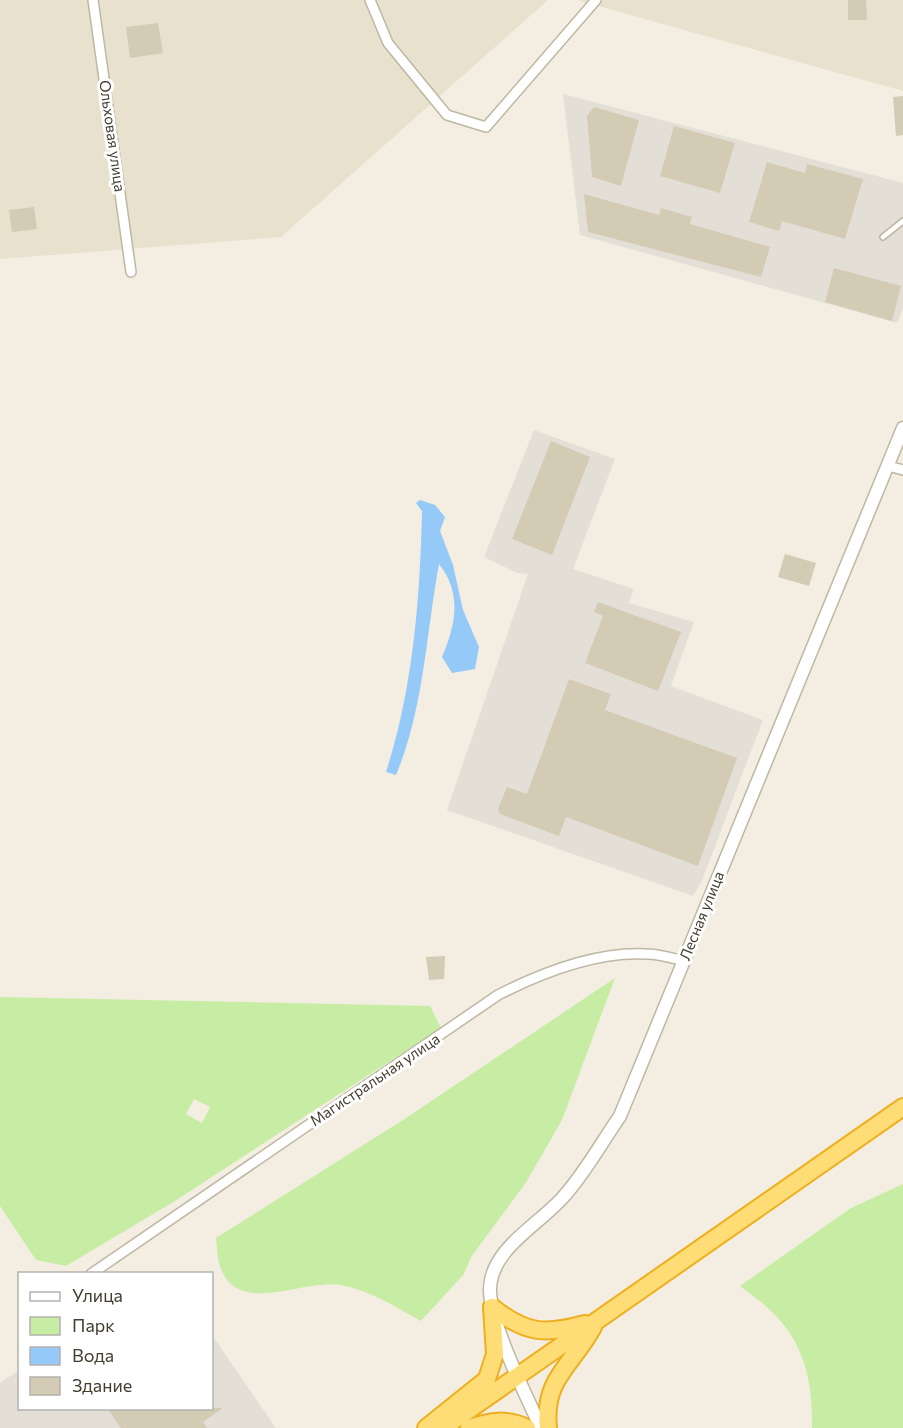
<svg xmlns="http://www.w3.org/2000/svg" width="903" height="1428" font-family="Commissioner,sans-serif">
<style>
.residential{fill:#e7e1ce}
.industrial{fill:#e4dfd6}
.green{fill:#c7eda4;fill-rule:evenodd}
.water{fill:#95c9f8}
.building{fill:#d4cbb5}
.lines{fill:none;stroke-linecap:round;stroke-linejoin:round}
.service-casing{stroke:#beb7a3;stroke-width:8}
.minor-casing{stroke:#beb7a3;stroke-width:12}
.tertiary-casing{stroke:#beb7a3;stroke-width:15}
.trunk-casing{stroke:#eeaf1f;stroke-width:20}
.service{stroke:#fff;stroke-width:4.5}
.minor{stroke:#fff;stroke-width:9}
.tertiary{stroke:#fff;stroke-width:12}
.trunk{stroke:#ffdd76;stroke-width:16}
.labels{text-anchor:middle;stroke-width:6;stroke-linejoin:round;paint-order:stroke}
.street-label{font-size:15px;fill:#443e31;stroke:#fff}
</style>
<rect width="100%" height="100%" fill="#f3eee1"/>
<g class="residential">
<polygon points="0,0 548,0 281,237 0,259"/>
<polygon points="577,0 903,0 903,91"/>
</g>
<g class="industrial">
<polygon points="563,94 903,183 903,308 897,323 580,235"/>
<polygon points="534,430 615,459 573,569 634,589 629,603 694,622 671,686 763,720 701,883 693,896 447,810 528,574 517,573 484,557"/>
<polygon points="212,1335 276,1428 0,1428 0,1383 19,1370 20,1408 212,1408"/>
</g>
<g class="green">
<path d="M615,978L562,1120L525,1184L471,1257L464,1274L421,1321C396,1307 369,1290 341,1285C303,1278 237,1318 220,1266C217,1258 217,1247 216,1238L403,1120Z"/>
<path d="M0,997L430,1006L441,1028L175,1201L66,1266L36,1260L0,1206ZM194,1099L210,1107L202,1123L186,1114Z"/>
<path d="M903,1184V1428H812C813,1387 806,1347 776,1316C766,1305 752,1295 740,1286L851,1208Z"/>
</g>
<path class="water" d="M420,500L435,505L445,517L440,531L453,565L463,610L479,647L475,669L452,673L442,657C456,624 462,593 439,564C426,634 424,708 396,775L386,772C413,688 420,599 422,511L416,503Z"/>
<g class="building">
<polygon points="848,0 866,0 867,20 848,20"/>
<polygon points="158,23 163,53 130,58 126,27"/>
<polygon points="903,96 903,135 896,136 893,97"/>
<polygon points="594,107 639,120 621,186 592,177 587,116"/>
<polygon points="674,126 735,143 720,193 660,176"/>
<polygon points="767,162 805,173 807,164 863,179 845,239 782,221 779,231 749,222"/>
<polygon points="584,194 659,215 661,208 692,217 690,224 770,247 761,277 588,232"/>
<polygon points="34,207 37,229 12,232 9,210"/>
<polygon points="834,268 901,286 892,321 825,302"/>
<polygon points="551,441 590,457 552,555 512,539"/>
<polygon points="785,554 816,563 809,586 778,577"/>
<polygon points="598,602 681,632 658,691 585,663 603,616 594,612"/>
<polygon points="569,679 611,694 605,710 737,758 698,866 566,817 559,836 500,814 498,809 507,787 527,794"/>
<polygon points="445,956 444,979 429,980 426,957"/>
<polygon points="107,1408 223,1408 203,1422 207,1428 121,1428"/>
</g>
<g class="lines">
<g class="service-casing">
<polyline id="service" points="883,237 903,221"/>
</g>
<g class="minor-casing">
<g id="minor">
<polyline points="93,0 131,272"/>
<polyline points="370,0 388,43 447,115 486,127 596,0"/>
<polyline points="888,466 903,470"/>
<path d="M91,1274L498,995C543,972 596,951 647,954C659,954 672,958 684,961"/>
</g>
</g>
<g class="tertiary-casing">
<path id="tertiary" d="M541,1428C526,1395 490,1324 490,1290C490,1248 541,1224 565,1195C586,1171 602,1142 620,1116L903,428"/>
</g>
<g class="trunk-casing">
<g id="trunk">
<path d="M492,1307C526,1334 545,1335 585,1324"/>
<polyline points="426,1428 487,1379 495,1354 492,1307"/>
<polyline points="443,1428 903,1107"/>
<path d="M469,1428C490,1421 506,1418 527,1428"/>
<path d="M548,1428C543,1378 572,1366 593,1327"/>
</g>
</g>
<use href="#service" class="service"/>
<use href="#minor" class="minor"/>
<use href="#tertiary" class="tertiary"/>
<use href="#trunk" class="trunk"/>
</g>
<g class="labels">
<g class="street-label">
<text transform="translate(112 136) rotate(82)" y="5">Ольховая улица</text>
<text transform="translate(702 916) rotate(-68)" y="5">Лесная улица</text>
<text transform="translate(375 1080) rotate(-34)" y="5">Магистральная улица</text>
</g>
</g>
<rect x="18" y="1272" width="195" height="138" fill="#ffffff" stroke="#b4b2ad" stroke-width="1.5"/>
<rect x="30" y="1292" width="30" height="9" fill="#ffffff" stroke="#b4b2ad" stroke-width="1.5"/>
<text x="72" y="1302" font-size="18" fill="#443e31">Улица</text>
<rect x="30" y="1317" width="30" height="18" fill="#c7eda4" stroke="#b4b2ad" stroke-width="1.5"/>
<text x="72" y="1332" font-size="18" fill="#443e31">Парк</text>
<rect x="30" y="1347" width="30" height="18" fill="#95c9f8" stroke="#b4b2ad" stroke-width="1.5"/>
<text x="72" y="1362" font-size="18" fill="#443e31">Вода</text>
<rect x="30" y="1377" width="30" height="18" fill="#d4cbb5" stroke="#b4b2ad" stroke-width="1.5"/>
<text x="72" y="1392" font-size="18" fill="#443e31">Здание</text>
</svg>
